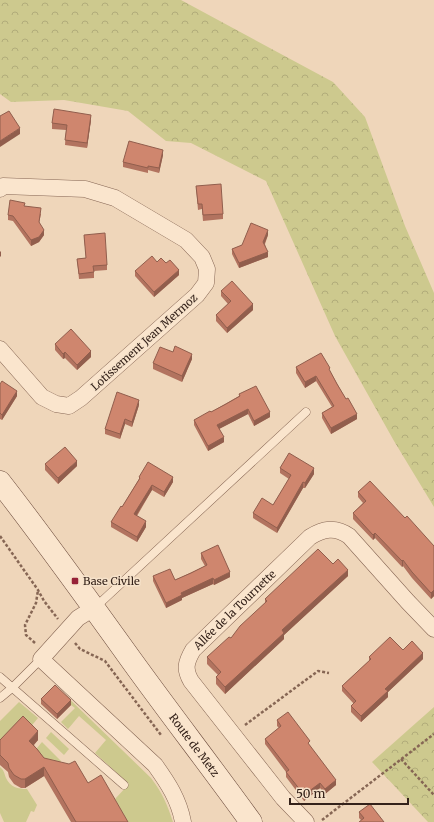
<svg xmlns="http://www.w3.org/2000/svg" width="434" height="822" font-family="Merriweather,serif">
<style>
.grass{fill:#cdc98e}
.forest{fill:url(#forest-crowns)}
.lines{fill:none;stroke-linecap:round;stroke-linejoin:round}
.lane-casing{stroke:#866654;stroke-width:9}
.street-casing{stroke:#866654;stroke-width:17}
.secondary-casing{stroke:#684738;stroke-width:23}
.path{stroke:#866654;stroke-width:2.5;stroke-dasharray:3 2;stroke-linecap:butt}
.lane{stroke:#fae5cd;stroke-width:8}
.street{stroke:#fae5cd;stroke-width:16}
.secondary{stroke:#fae5cd;stroke-width:22}
.wall{fill:#b2735f}
.shaded-wall{fill:#915e4d}
.building{fill:#cf866e;stroke:#915e4d}
.poi-dot{fill:#972237;stroke:#f6e2ca;stroke-width:1.5}
.labels{text-anchor:middle;stroke-width:3;stroke-linejoin:round;paint-order:stroke}
.street-label{font-size:11px;fill:#34221a;stroke:#f6e2ca}
.poi-label{font-size:11px;fill:#34221a;stroke:#f6e2ca;text-anchor:start}
</style>
<defs>
<pattern id="forest-crowns" width="20" height="18" patternUnits="userSpaceOnUse"><rect width="20" height="18" fill="#cdc98e"/><path d="M2 6a3 3 0 1 1 6 0M12 15a3 3 0 1 1 6 0" fill="none" stroke="#b1ac7a"/></pattern>
</defs>
<rect width="100%" height="100%" fill="#efd6ba"/>
<g class="grass">
<path d="M58,688L151,778C163,794 167,804 173,822H128L115,799L129,784L95,753L106,740L79,716L68,729L61,722L75,708L71,705Z"/>
<polygon points="19,702 38,718 28,730 0,749 0,721"/>
<polygon points="51,732 69,749 64,755 46,738"/>
<polygon points="42,742 61,761 55,770 32,754"/>
<path d="M0,767C4,770 4,773 6,778C10,787 18,789 27,789L37,805L34,812L31,811L26,822H4L0,813Z"/>
</g>
<g class="forest">
<polygon points="0,0 181,0 333,82 365,117 405,226 434,293 434,507 394,441 335,336 266,181 191,143 166,141 128,111 64,100 11,102 0,94"/>
<polygon points="434,707 434,822 428,822 372,762"/>
</g>
<g class="lines">
<g class="lane-casing">
<g id="lane">
<polyline points="94,608 101,602 306,412"/>
<polyline points="0,677 124,785"/>
<polyline points="0,698 12,688 41,659"/>
</g>
</g>
<g class="street-casing">
<g id="street">
<polyline points="0,189 3,186 85,189 115,198 186,240 202,257 207,269 206,283 197,295 81,398 69,406 56,404 42,397 0,349"/>
<path d="M94,608L78,618L41,659L155,765C168,783 179,800 183,822"/>
<path id="s1" d="M306,822L283,798L191,681C184,669 186,662 193,650L310,537C323,529 335,526 349,536L408,602L434,629"/>
</g>
</g>
<g class="secondary-casing">
<g id="secondary">
<path id="s2" d="M0,482C46,541 89,601 132,661C171,715 212,768 251,822"/>
</g>
</g>
<g class="path">
<polyline points="0,536 38,590 44,601 58,619"/>
<polyline points="35,643 26,635 25,625 36,603 38,590"/>
<polyline points="75,643 80,649 105,661 161,735"/>
<polyline points="245,725 318,671 329,673"/>
<polyline points="401,759 434,795"/>
<polyline points="322,820 434,734"/>
</g>
<use href="#lane" class="lane"/>
<use href="#street" class="street"/>
<use href="#secondary" class="secondary"/>
</g>
<g class="wall">
<polygon points="91,120 87,148 65,145 66,130 52,129 52,123"/>
<polygon points="163,155 159,173 148,170 148,173 123,167 123,162"/>
<polygon points="196,186 223,214 223,219 203,221 202,209 198,210"/>
<polygon points="25,206 41,214 39,223 44,235 39,242 31,246 13,221 8,220 8,215"/>
<polygon points="84,235 107,265 107,270 94,271 94,278 79,279 77,259 86,258"/>
<polygon points="268,235 265,244 268,257 239,268 232,254 232,249"/>
<polygon points="157,262 166,263 179,275 154,297 135,276 135,271"/>
<polygon points="221,291 253,310 227,333 216,321 216,315 228,304 221,296"/>
<polygon points="55,344 91,357 77,370 65,358 63,359 55,350"/>
<polygon points="173,352 192,359 182,382 153,369 153,363"/>
<polygon points="296,367 330,371 357,419 331,434 322,418 322,413 332,407 316,381 305,388 296,373"/>
<polygon points="0,384 17,396 2,420 0,419"/>
<polygon points="239,394 270,417 254,426 248,414 219,429 224,442 208,451 194,425 194,420 211,412 239,396"/>
<polygon points="139,405 132,427 125,424 120,439 105,434 105,429"/>
<polygon points="45,464 77,466 58,484 45,470"/>
<polygon points="280,468 314,474 305,488 303,488 277,533 253,518 253,513 273,505 289,479 280,473"/>
<polygon points="139,477 173,482 164,497 152,490 137,516 146,527 137,542 111,527 111,522 122,507 139,479"/>
<polygon points="358,492 405,518 434,546 434,596 431,599 412,578 403,566 402,567 375,538 373,540 353,519 353,513 363,503 358,497"/>
<polygon points="201,553 230,577 214,585 213,584 182,598 182,600 166,608 153,581 153,576 175,580 205,566 201,559"/>
<polygon points="333,564 348,576 284,635 284,639 225,694 216,684 216,677 218,675 207,664 207,657 231,638 265,603 265,599"/>
<polygon points="403,650 423,659 388,692 388,697 361,722 351,712 351,706 354,704 342,691 342,686 369,661 369,657"/>
<polygon points="41,699 71,705 57,719 41,704"/>
<polygon points="277,720 310,746 336,785 325,794 320,788 304,801 286,777 286,772 265,744 265,739 279,728 277,726"/>
<polygon points="0,740 38,740 34,745 44,758 88,783 128,822 71,822 44,776 25,788 21,788 14,784 9,777 8,772 0,765"/>
<polygon points="359,812 384,822 361,820 359,818"/>
</g>
<g class="shaded-wall">
<polygon points="91,115 91,120 87,148 87,143"/>
<polygon points="20,128 20,134 0,147 0,141"/>
<polygon points="163,150 163,155 159,173 159,168"/>
<polygon points="44,230 44,235 39,242 31,246 31,240"/>
<polygon points="268,230 268,235 263,247 263,242"/>
<polygon points="1,251 1,256 0,257 0,252"/>
<polygon points="268,252 268,257 239,268 239,263"/>
<polygon points="179,270 179,275 154,297 154,292"/>
<polygon points="253,304 253,310 227,333 227,328"/>
<polygon points="91,351 91,357 77,370 77,365"/>
<polygon points="65,352 65,358 63,359 63,354"/>
<polygon points="192,354 192,359 182,382 182,376"/>
<polygon points="316,376 316,381 305,388 305,382"/>
<polygon points="17,391 17,396 2,420 2,415"/>
<polygon points="139,400 139,405 132,427 132,422"/>
<polygon points="248,409 248,414 217,430 217,425"/>
<polygon points="270,412 270,417 254,426 254,421"/>
<polygon points="357,414 357,419 331,434 331,428"/>
<polygon points="125,419 125,424 120,439 120,434"/>
<polygon points="224,437 224,442 208,451 208,446"/>
<polygon points="77,461 77,466 58,484 58,478"/>
<polygon points="314,468 314,474 305,488 305,483"/>
<polygon points="173,477 173,482 164,497 164,492"/>
<polygon points="303,482 303,488 277,533 277,528"/>
<polygon points="152,485 152,490 134,519 134,514"/>
<polygon points="146,521 146,527 137,542 137,537"/>
<polygon points="375,533 375,538 373,540 373,535"/>
<polygon points="403,560 403,566 402,567 402,561"/>
<polygon points="348,570 348,576 284,635 284,639 225,694 225,687 282,630"/>
<polygon points="230,572 230,577 214,585 214,580"/>
<polygon points="213,578 213,584 182,598 182,600 166,608 166,603 181,593"/>
<polygon points="434,590 434,596 431,599 431,593"/>
<polygon points="423,653 423,659 388,692 388,697 361,722 361,716 385,689"/>
<polygon points="71,700 71,705 57,719 57,714"/>
<polygon points="38,731 38,740 29,750 29,741"/>
<polygon points="44,767 44,776 25,788 25,779"/>
<polygon points="336,780 336,785 325,794 325,789"/>
<polygon points="320,783 320,788 304,801 304,795"/>
</g>
<g class="building">
<polygon points="54,109 91,115 87,143 65,140 67,125 52,123"/>
<polygon points="9,111 20,128 0,141 0,116"/>
<polygon points="129,141 163,150 159,168 148,166 148,168 123,162"/>
<polygon points="221,184 223,214 203,215 202,204 198,204 196,186"/>
<polygon points="10,200 25,203 24,206 41,208 39,222 44,230 39,237 31,240 13,216 8,215"/>
<polygon points="251,223 268,230 263,242 268,252 239,263 232,249 242,245"/>
<polygon points="105,233 107,265 93,266 94,272 79,274 77,259 86,258 84,235"/>
<polygon points="152,256 157,262 161,258 166,263 170,260 179,270 154,292 135,271"/>
<polygon points="232,281 253,304 227,328 216,315 231,301 221,291"/>
<polygon points="71,329 91,351 77,365 65,352 63,354 55,344"/>
<polygon points="175,346 192,354 182,376 153,363 160,347 173,352"/>
<polygon points="321,353 330,368 329,369 337,384 346,399 348,398 357,414 331,428 322,413 334,406 316,376 305,382 296,367"/>
<polygon points="2,381 17,391 2,415 0,413 0,384"/>
<polygon points="256,386 270,412 254,421 248,409 217,425 224,437 208,446 194,420 210,411 211,412 226,404 240,396 239,394"/>
<polygon points="117,392 139,400 132,422 125,419 120,434 105,429"/>
<polygon points="65,447 77,461 58,478 45,464"/>
<polygon points="289,453 314,468 305,483 303,482 277,528 253,513 262,498 273,505 291,475 280,468"/>
<polygon points="148,462 173,477 164,492 152,485 134,514 146,521 137,537 111,522 121,506 122,507 140,478 139,477"/>
<polygon points="370,481 405,518 407,516 434,546 434,590 431,593 412,572 403,560 402,561 375,533 373,535 353,513 366,501 358,492"/>
<polygon points="218,545 230,572 214,580 213,578 181,593 182,595 166,603 153,576 170,569 175,580 191,573 207,565 201,553"/>
<polygon points="318,549 333,564 338,559 348,570 282,630 284,633 225,687 216,677 221,672 207,657 229,637 231,638 240,626 267,601 265,599"/>
<polygon points="390,637 403,650 412,641 423,653 385,689 388,691 361,716 351,706 356,701 342,686 371,659 369,657"/>
<polygon points="55,685 71,700 57,714 41,699"/>
<polygon points="288,712 310,741 308,743 336,780 325,789 320,783 304,795 286,772 289,770 265,739 281,726 277,720"/>
<polygon points="23,716 38,731 29,741 37,749 44,758 69,764 75,761 88,783 101,775 128,822 76,822 44,767 25,779 21,779 14,775 9,768 8,763 0,755 0,740"/>
<polygon points="370,804 384,822 359,822 364,818 359,812"/>
</g>
<rect class="poi-dot" x="71" y="577" width="8" height="8" rx="2"/>
<g class="labels">
<g class="street-label">
<text transform="translate(144 342) rotate(-42)" y="4">Lotissement Jean Mermoz</text>
<text dy="4" stroke="none"><textPath href="#s1" startOffset="273">Allée de la Tournette</textPath></text>
<text dy="4" stroke="none"><textPath href="#s2" startOffset="327">Route de Metz</textPath></text>
</g>
<g class="poi-label">
<text x="83" y="585">Base Civile</text>
</g>
</g>
<path d="M290 798v6h118v-6" fill="none" stroke="#34221a" stroke-width="2"/>
<text x="296" y="798" font-size="12" fill="#34221a" stroke="#f6e2ca" stroke-width="3" paint-order="stroke">50 m</text>
</svg>
